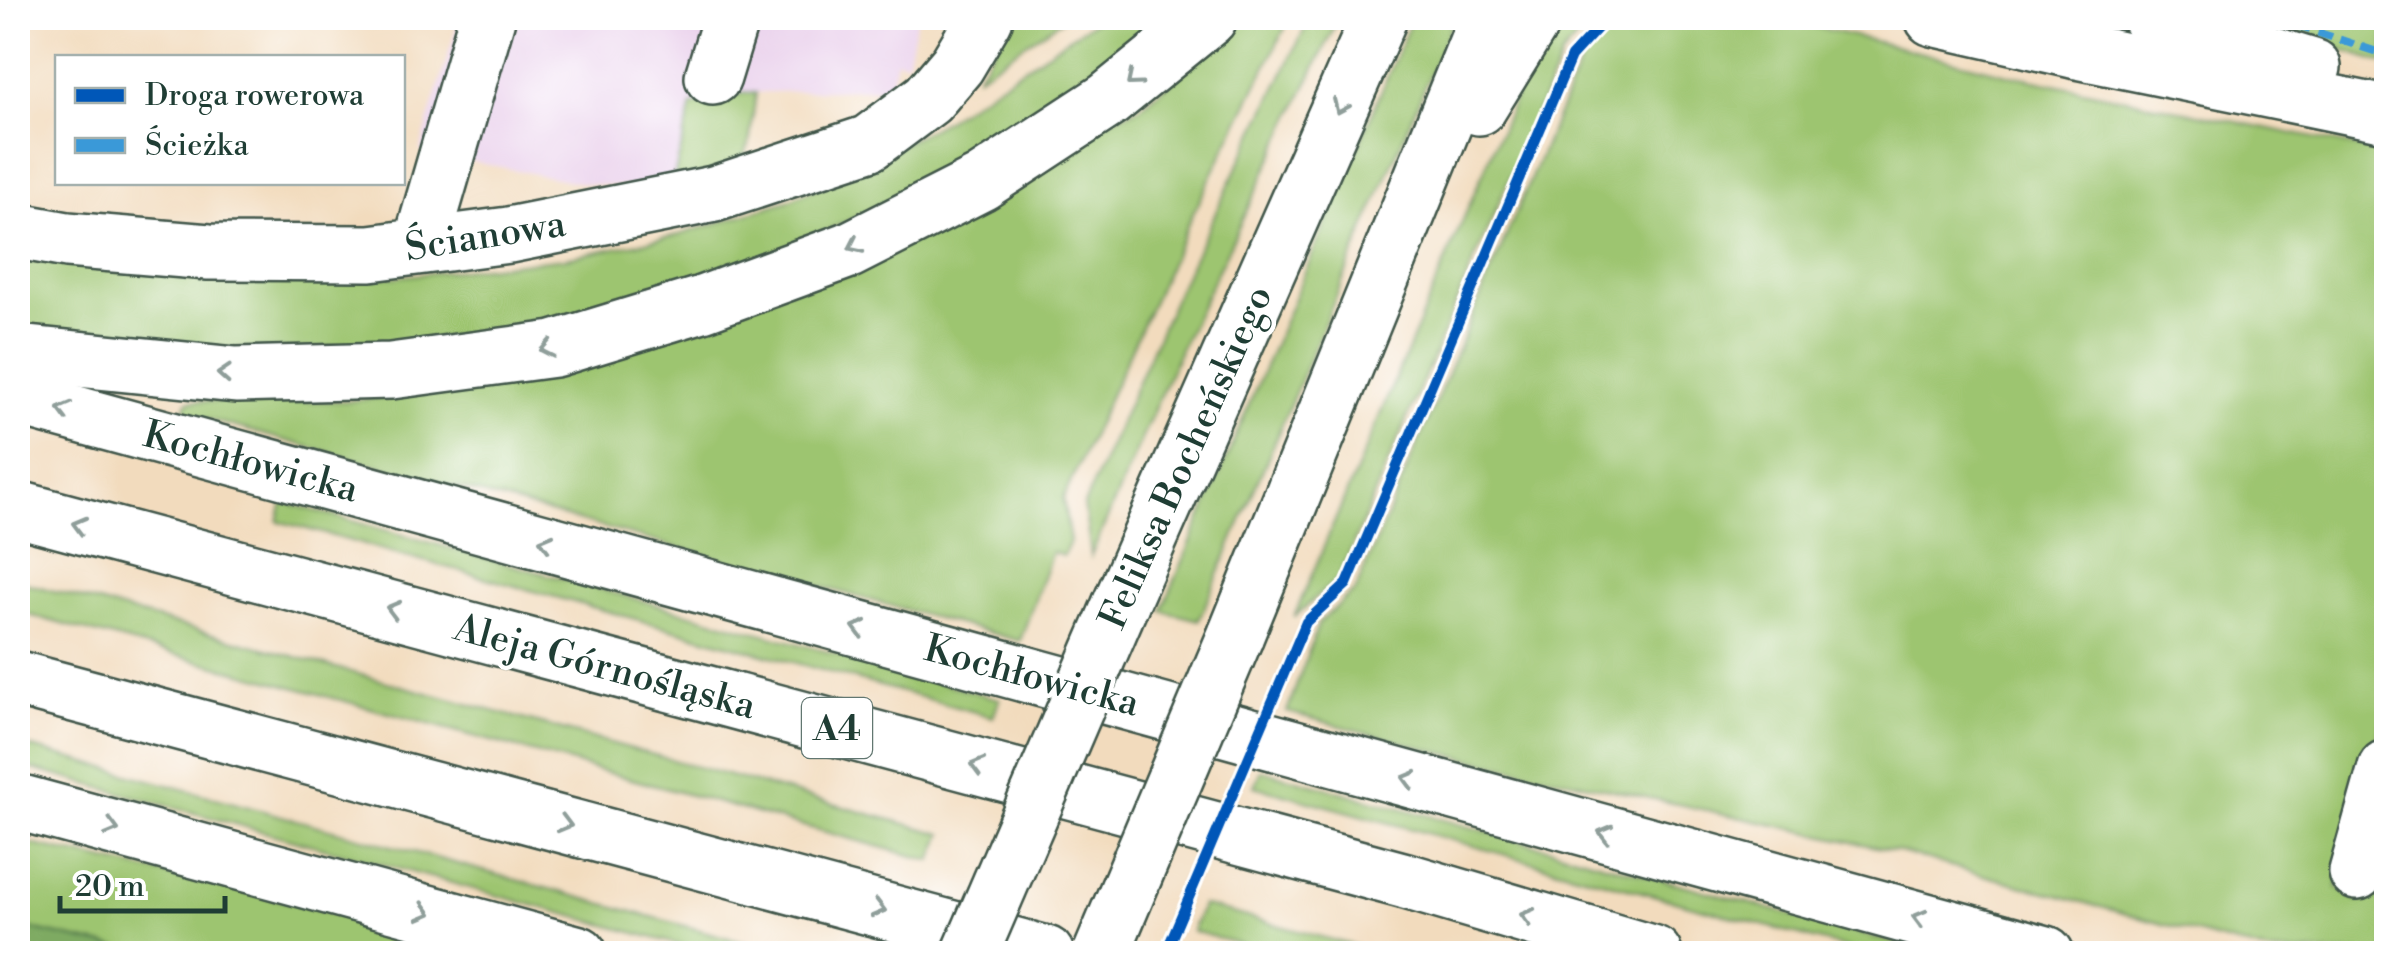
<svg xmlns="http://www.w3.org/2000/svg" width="2404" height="971" font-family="'Libre Bodoni',serif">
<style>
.built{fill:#ead1ec}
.green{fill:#9dc570;stroke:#5e8152;stroke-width:2.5}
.forest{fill:#7eaa62;stroke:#4e744b;stroke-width:2.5}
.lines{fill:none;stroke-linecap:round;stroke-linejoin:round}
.minor-casing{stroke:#3f5549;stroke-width:60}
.major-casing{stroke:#3f5549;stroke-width:60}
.highway-casing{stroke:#3f5549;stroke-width:60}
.minor{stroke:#fff;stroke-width:55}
.major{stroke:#fff;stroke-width:55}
.highway{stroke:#fff;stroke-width:55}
.major-bridge-casing{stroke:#3f5549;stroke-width:60;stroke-linecap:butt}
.major-bridge{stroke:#fff;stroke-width:55}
.quiet{stroke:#3a99d8;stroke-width:8;stroke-dasharray:15 8;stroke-linecap:butt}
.cycleway-casing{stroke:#fff;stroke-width:16}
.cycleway{stroke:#0057b8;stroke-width:10}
.oneway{stroke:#8f9e9a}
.labels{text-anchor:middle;stroke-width:9;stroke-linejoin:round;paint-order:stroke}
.shield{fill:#fff;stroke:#627771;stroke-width:2.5}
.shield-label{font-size:35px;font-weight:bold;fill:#1f3d34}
.street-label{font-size:38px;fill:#1f3d34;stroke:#fff}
</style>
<rect width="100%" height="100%" fill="#fff"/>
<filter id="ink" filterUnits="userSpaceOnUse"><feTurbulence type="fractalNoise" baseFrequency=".01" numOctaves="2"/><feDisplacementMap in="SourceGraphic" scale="20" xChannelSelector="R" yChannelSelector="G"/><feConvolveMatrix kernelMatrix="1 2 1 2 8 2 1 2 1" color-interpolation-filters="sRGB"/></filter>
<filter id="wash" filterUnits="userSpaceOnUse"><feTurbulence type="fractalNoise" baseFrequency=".0048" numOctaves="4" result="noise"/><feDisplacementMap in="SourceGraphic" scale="40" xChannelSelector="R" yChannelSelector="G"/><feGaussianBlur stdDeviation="2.25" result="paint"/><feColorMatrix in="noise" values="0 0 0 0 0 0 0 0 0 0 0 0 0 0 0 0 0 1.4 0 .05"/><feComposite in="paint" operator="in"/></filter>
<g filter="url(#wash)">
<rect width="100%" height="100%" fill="#f2dbbd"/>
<polygon class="built" points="459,18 917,18 907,62 896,60 890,88 744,93 671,189 586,184 420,151"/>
<g class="green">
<polygon points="1013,18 1064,18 976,77"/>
<path d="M1099,18H1171C1129,50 1088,84 1045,114C1022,130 997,142 973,156C739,293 461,364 190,347C133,343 75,333 18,326V259L395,277L565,258L679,235L787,201L835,180L944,121Z"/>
<polygon points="1250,18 1290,18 1192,215 1063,499 1070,542 1063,556 1052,552 1020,641 188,414 185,406 188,401 348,401 464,388 1139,108"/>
<polygon points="1310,18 1339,18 1181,347 1091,556 1084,505 1178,290"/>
<polygon points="1412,18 1454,18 1199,620 1162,611"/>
<polygon points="1561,18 1595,18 1562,55 1339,578 1294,617 1534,53"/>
<polygon points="1620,18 1781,18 2016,76 2386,153 2386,708 2337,887 2361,902 2375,868 2386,851 2386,953 2269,953 1899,852 1451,755 1287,712 1319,622 1355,591 1583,56"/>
<polygon points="2242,18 2386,18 2386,64"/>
<polygon points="744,93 756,93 749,145 737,168 671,189 692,105"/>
<polygon points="283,502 1000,699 993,717 278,521"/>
<polygon points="18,581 943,834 932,861 18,612"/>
<polygon points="18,744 784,953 709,953 18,765"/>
<polygon points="1261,770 1932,953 1865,953 1254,786"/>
<polygon points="18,841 313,907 480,953 140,953 18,926"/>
<polygon points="1202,905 1381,953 1272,953 1192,931"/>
</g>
<polygon class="forest" points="18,926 140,953 18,953"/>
</g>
<g filter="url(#ink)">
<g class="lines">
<g class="minor-casing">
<g id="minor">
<polyline points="713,77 731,18"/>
<polyline points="18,231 67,240 209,252 370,253 509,235 714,194 869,143 928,99 957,65 985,18"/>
<polyline points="421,245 487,18"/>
<polyline points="2357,872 2386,768"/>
</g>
</g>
<g class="major-casing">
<g id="major">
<polyline points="1933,18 2073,50 2386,114"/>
<polyline points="2150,18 2313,67"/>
<polyline points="1479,107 1534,18"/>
<polyline points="18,353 236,375 391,371 554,349 702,304 849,250 981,183 1108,100 1209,18"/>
<polyline points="18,398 2046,954"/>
<polyline points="1121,603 1379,18"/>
<polyline points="1235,637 1487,18"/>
<polyline points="18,802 579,954"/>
</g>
</g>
<g class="highway-casing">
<g id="highway">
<polyline points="18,509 1406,881 1654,954"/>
<polyline points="18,679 1046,954"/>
</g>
</g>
<use href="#minor" class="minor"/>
<use href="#major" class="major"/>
<use href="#highway" class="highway"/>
<g class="major-bridge-casing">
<g id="major-bridge">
<polyline points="970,954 1121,603"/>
<polyline points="1101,954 1235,637"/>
</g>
</g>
<use href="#major-bridge" class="major-bridge"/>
<polyline class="quiet" points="2274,18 2386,55"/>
<g class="cycleway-casing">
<polyline id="cycleway" points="1165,954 1306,622 1347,584 1571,57 1607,18"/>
</g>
<use href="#cycleway" class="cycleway"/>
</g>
<defs><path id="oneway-chevron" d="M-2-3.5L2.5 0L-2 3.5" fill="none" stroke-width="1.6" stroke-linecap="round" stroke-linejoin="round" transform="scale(2.5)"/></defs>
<g class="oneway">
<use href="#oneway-chevron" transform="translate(1133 80) rotate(140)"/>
<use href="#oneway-chevron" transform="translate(1340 107) rotate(114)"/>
<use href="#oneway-chevron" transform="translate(855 246) rotate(155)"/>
<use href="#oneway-chevron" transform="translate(547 349) rotate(169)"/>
<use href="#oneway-chevron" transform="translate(224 374) rotate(-176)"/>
<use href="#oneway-chevron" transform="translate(64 410) rotate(-165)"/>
<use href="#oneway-chevron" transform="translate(79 525) rotate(-165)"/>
<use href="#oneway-chevron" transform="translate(546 542) rotate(-165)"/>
<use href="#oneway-chevron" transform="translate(393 609) rotate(-165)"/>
<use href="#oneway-chevron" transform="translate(859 628) rotate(-165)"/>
<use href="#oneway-chevron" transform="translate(977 766) rotate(-165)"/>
<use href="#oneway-chevron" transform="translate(1409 779) rotate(-165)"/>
<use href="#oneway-chevron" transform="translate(565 824) rotate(15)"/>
<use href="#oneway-chevron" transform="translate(112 828) rotate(15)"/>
<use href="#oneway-chevron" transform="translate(1605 833) rotate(-165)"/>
<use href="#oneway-chevron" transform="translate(879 909) rotate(15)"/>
<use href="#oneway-chevron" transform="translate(425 912) rotate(15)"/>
<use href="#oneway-chevron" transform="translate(1527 916) rotate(-164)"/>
<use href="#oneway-chevron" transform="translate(1919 918) rotate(-165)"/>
</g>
</g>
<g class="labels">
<rect class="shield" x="802" y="698" width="70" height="60" rx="8"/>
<g class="shield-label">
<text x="837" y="740">A4</text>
</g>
<g class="street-label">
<text transform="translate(485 235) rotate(-9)" y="13">Ścianowa</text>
<text transform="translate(1185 457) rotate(-66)" y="13">Feliksa Bocheńskiego</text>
<text transform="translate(251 461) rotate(15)" y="13">Kochłowicka</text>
<text transform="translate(605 666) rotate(15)" y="13">Aleja Górnośląska</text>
<text transform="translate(1032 675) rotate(15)" y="13">Kochłowicka</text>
</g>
</g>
<rect width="2404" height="971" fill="none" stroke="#fff" stroke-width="60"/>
<rect x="55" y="55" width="350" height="130" fill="#ffffff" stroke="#a5b1ae" stroke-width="2.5"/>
<rect x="75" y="88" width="50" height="15" fill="#0057b8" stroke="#a5b1ae" stroke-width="2.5"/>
<text x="145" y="105" font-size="30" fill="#1f3d34">Droga rowerowa</text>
<rect x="75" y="138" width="50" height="15" fill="#3a99d8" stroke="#a5b1ae" stroke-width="2.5"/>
<text x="145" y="155" font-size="30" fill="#1f3d34">Ścieżka</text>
<path d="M60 896v15h165v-15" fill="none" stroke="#1f3d34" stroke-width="5"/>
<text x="75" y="896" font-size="30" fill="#1f3d34" stroke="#ffffff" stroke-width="8" paint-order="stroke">20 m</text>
</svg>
